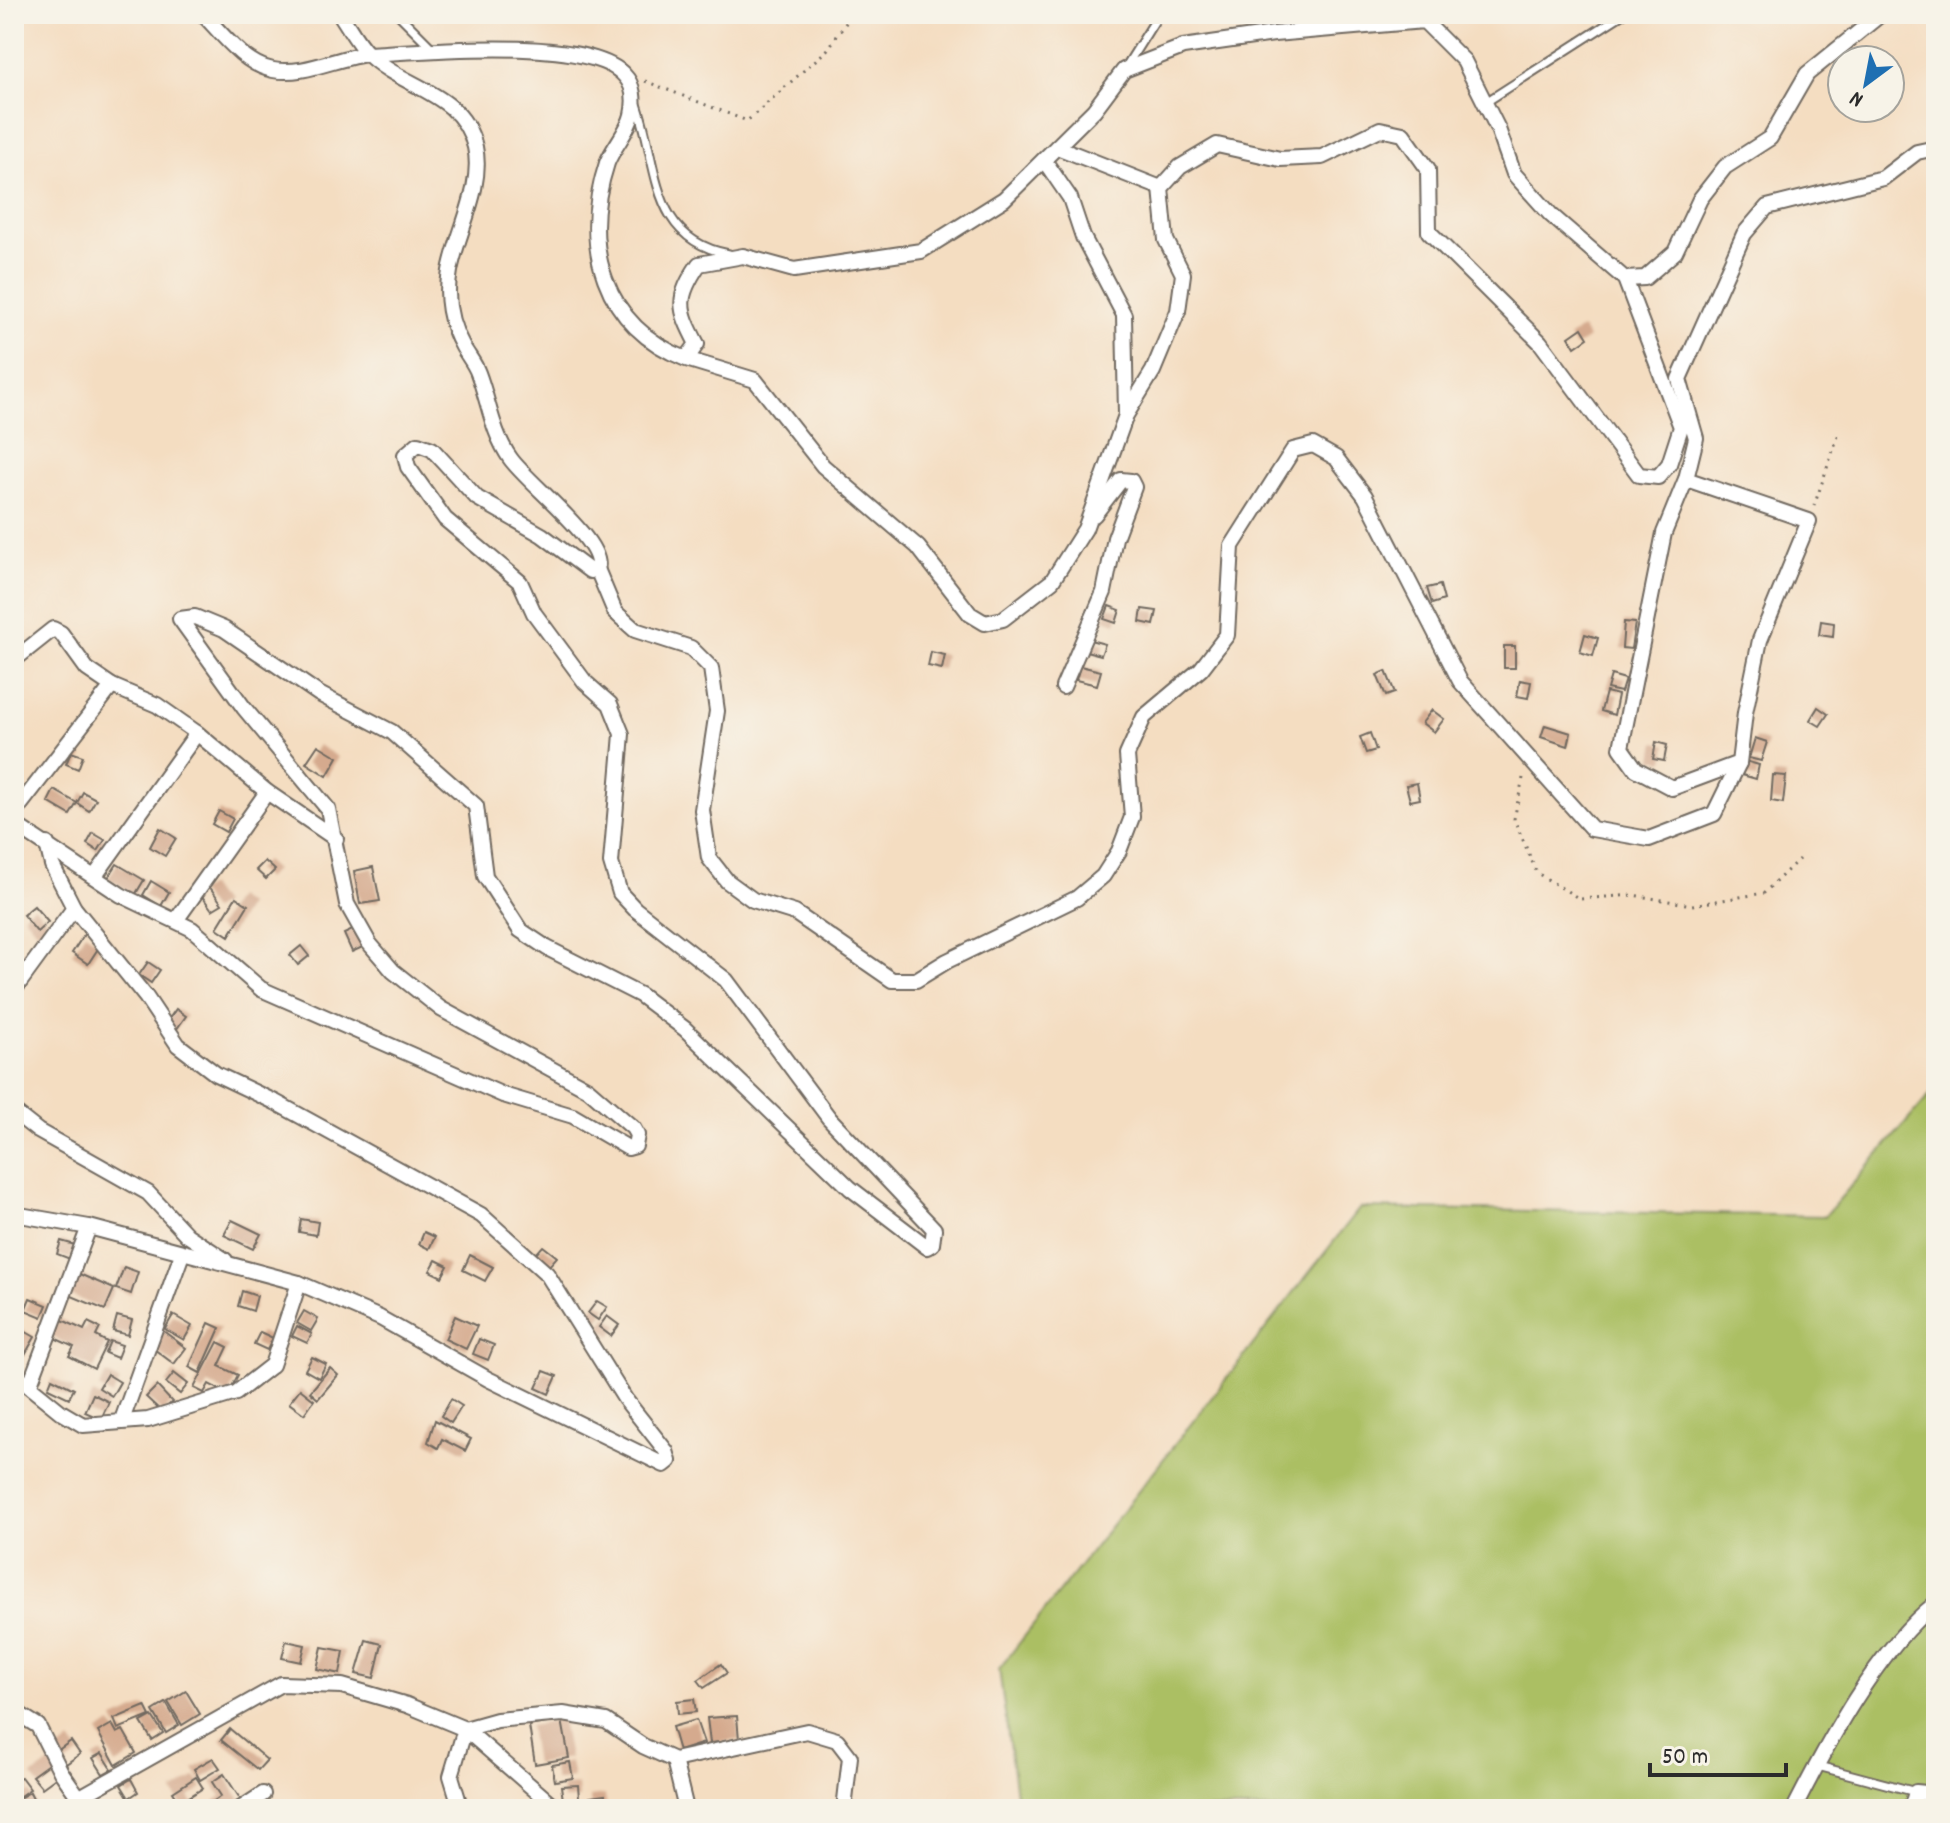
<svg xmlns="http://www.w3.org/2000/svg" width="1950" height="1823" font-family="Dekko,sans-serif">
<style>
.green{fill:#abbf63;stroke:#6b7547;stroke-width:2}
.building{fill:#d5aa8e}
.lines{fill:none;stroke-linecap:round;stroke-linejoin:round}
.service-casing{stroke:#716960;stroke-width:11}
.minor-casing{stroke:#716960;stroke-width:18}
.path{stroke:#716960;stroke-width:3;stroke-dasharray:2 6;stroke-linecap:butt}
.service{stroke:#fff;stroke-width:7}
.minor{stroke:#fff;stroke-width:14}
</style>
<rect width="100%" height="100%" fill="#f7f3e8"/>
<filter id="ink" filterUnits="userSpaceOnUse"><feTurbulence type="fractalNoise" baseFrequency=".0125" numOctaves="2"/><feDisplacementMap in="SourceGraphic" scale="16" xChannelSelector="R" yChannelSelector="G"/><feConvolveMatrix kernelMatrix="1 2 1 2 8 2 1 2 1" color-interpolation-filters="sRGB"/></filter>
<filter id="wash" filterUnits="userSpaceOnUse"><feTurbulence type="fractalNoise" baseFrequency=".006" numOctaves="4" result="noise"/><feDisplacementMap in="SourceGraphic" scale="32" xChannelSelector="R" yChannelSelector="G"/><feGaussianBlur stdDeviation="1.8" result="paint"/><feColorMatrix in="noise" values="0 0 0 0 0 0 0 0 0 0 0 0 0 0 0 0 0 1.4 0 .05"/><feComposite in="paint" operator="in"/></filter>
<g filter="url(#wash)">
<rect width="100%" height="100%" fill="#f4ddc1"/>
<polygon class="green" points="1936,1088 1936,1809 1018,1809 999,1669 1360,1208 1825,1216"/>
<g id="blocks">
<g class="building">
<polygon points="1582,328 1588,338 1575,347 1569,337"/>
<polygon points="1440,585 1444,600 1432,604 1427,588"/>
<polygon points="1109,606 1120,610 1116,623 1104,619"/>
<polygon points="1142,609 1157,611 1154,625 1140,622"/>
<polygon points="1821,621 1834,623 1833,637 1819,635"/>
<polygon points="1624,622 1635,623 1631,649 1622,648"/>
<polygon points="1585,634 1598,638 1593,656 1580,652"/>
<polygon points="1090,640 1105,644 1101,655 1086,651"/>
<rect x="1504" y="646" width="11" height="22"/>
<polygon points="931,652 945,655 942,669 928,666"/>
<polygon points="1080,666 1101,671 1097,685 1076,680"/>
<polygon points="1386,671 1395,693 1386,696 1377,675"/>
<polygon points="1611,675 1625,679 1621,692 1607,689"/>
<polygon points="1520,680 1531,682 1528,698 1517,696"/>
<polygon points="1606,692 1618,695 1614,715 1601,711"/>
<polygon points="1818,707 1828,714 1820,726 1810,720"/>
<polygon points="1432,710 1444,719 1434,732 1422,723"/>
<polygon points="1545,725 1571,733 1568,746 1541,737"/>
<polygon points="1370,733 1376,750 1366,753 1360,737"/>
<polygon points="1755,738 1767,742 1761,761 1749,758"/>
<polygon points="1656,742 1667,745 1664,761 1653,759"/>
<polygon points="318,745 338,757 327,776 306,763"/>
<polygon points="71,752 83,756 78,769 66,764"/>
<polygon points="1745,761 1759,765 1756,779 1742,775"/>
<polygon points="1773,775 1786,776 1783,803 1771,801"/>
<polygon points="1417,783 1420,799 1410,801 1406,785"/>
<polygon points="54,790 77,803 83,792 96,799 89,811 77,803 70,815 48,802"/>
<polygon points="219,811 233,819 226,832 212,824"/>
<polygon points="160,828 176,838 165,856 150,847"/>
<polygon points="93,833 105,840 98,851 87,844"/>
<polygon points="265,861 275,870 266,879 256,870"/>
<polygon points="117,864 144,880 135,895 108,878"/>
<polygon points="373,867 380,901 360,904 354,871"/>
<polygon points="151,881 169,892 161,906 143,895"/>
<polygon points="209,886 222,904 212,910 199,892"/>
<polygon points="236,897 248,905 229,936 217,928"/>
<polygon points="34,906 48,922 37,932 23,915"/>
<polygon points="359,927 367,945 352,952 344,934"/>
<polygon points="85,933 101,944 88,964 72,953"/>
<polygon points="301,946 309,956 298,965 290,955"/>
<polygon points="148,962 160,970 151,983 139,975"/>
<polygon points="176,1009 186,1016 176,1030 166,1023"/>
<polygon points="301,1219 318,1222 316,1235 299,1232"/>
<polygon points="232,1220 261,1234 253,1249 224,1235"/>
<polygon points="424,1232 435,1237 429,1249 419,1244"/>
<polygon points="61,1241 75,1245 70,1259 57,1254"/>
<polygon points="543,1246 557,1257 549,1266 535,1255"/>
<polygon points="470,1255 493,1267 485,1281 463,1270"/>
<polygon points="436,1260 448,1266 442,1277 430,1271"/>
<polygon points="124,1267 138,1272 131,1294 116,1289"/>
<polygon points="77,1273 114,1289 105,1310 67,1294"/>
<polygon points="242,1291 257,1296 253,1311 238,1306"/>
<polygon points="30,1298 47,1305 42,1317 25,1310"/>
<polygon points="597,1301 607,1307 598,1320 588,1313"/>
<polygon points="304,1311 318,1319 311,1331 297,1323"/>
<polygon points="173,1315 192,1326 184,1340 165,1329"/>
<polygon points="117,1316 132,1320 128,1335 113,1331"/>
<polygon points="455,1316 477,1326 466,1349 445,1339"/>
<polygon points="607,1316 619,1325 611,1336 599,1327"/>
<polygon points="58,1318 84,1330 88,1322 100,1328 96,1336 107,1342 94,1369 69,1356 74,1347 50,1336"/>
<polygon points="209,1323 220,1328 200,1373 189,1367"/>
<polygon points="14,1325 35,1337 24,1356 14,1351"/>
<polygon points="297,1326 312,1334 307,1343 292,1336"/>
<polygon points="162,1330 186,1348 174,1364 150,1346"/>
<polygon points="260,1332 273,1338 267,1350 254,1344"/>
<polygon points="479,1339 494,1345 488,1360 473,1354"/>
<polygon points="110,1341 122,1345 117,1358 105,1353"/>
<polygon points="218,1342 228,1347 219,1366 238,1375 228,1394 209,1384 204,1393 194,1388"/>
<polygon points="312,1357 326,1364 319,1378 305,1370"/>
<polygon points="330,1368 338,1375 318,1399 310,1392"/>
<polygon points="544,1371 557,1376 549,1394 536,1388"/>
<polygon points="174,1373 188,1384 180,1394 166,1383"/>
<polygon points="107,1374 120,1382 112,1396 99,1388"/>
<polygon points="52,1378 74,1389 69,1398 48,1388"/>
<polygon points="157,1386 172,1402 162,1412 146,1397"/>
<polygon points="300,1389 314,1400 304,1414 289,1403"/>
<polygon points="93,1394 109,1402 101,1419 85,1412"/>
<polygon points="451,1399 462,1406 451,1423 441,1416"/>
<polygon points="435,1420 471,1439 465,1451 442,1439 438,1448 428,1442"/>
<polygon points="366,1640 382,1644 374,1678 356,1674"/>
<polygon points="286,1641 305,1645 301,1662 282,1658"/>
<polygon points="322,1647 344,1651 340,1674 317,1669"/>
<polygon points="721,1664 727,1673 704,1688 698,1680"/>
<polygon points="186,1691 200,1714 182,1725 168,1702"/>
<polygon points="694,1699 696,1712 678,1714 677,1701"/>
<polygon points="166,1703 179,1725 166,1733 153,1711"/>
<polygon points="145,1706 150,1716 118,1729 114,1719"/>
<polygon points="152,1716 163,1733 152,1740 141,1722"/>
<polygon points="737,1716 739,1740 710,1743 707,1718"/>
<polygon points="562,1720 569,1758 535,1764 529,1726"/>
<polygon points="696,1720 704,1743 679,1751 672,1727"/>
<polygon points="112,1724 117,1733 123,1730 136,1753 116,1765 98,1732"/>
<polygon points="230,1729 267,1760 258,1770 221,1740"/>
<polygon points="71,1741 80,1754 66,1764 57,1751"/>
<polygon points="102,1753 112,1769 103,1774 93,1758"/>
<polygon points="213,1758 220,1768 200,1780 194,1769"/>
<polygon points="51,1762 61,1774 42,1788 32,1776"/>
<polygon points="570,1762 573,1778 555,1781 552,1765"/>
<polygon points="224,1774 241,1800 220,1809 214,1801 221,1796 212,1782"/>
<polygon points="21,1777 30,1789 14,1800 14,1781"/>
<polygon points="196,1777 203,1788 189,1797 197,1809 178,1809 182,1806 173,1792"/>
<polygon points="131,1779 138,1792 129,1798 121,1785"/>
<polygon points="578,1785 579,1798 563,1800 561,1786"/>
<polygon points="30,1792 37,1806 14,1809 14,1801"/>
<polygon points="605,1795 606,1807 591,1809 590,1797"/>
</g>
</g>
</g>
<g filter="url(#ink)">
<use href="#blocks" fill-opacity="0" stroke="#716960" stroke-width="2"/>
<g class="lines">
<g class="service-casing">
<g id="service">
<polyline points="398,14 432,48"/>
<polyline points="1127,65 1159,14"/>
<polyline points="1486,102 1623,14"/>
<path d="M637,104C659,166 649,239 729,254"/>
<polyline points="1818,1766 1916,1792"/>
</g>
</g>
<g class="minor-casing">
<g id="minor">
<path d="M203,14C222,34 245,65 273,70C305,76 339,56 369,54C422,51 588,35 624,75C634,85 635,101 632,115C628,132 613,147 607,163C580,245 603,326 686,359L697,344C678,308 676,298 699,264L743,256L794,270L921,251L1004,199L1094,110L1124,70L1183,47L1274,34L1424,21L1464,61L1498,129L1514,174L1551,215L1625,279L1681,427L1669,464L1658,477L1639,475L1540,342L1429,232L1428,169L1403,134L1380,129L1322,157L1280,159L1217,145L1180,167L1161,188L1166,240L1183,274L1178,311L1153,371L1126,415L1085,529L1052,581L1003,619L985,623L970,614L918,547L823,466L755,380L686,359"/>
<polyline points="1057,147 1161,188"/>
<polyline points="1044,160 1070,198 1083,237 1124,315 1126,414"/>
<polyline points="1625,279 1645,278 1675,252 1700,199 1725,167 1770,138 1807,74 1881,14"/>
<polyline points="1686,479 1809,521 1760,640 1745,713 1739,763 1672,788 1636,769 1621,748 1664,533 1686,479 1696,438 1679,379 1744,234 1767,207 1883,178 1917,152 1936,148"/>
<polyline points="597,569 615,612 635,630 691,648 711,668 717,711 702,810 709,858 727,881 753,900 795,913 892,980 916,980 947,961 1077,898 1103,876 1119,851 1132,817 1127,755 1144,717 1201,669 1227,635 1232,546 1293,450 1313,445 1336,458 1365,496 1460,681 1592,829 1649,839 1714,814 1739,763"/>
<polyline points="14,660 53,629 61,633 87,669 112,686 157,705 197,733 267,792 336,839"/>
<polyline points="1063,687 1104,592 1115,538 1134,487 1131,481 1121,480 1094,515"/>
<polyline points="14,813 112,686"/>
<path d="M14,824L121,895L192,929L261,989L503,1095L573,1116L628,1148L635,1146L637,1135L633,1128L588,1089L441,1009L393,971L369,943L347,904L328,809L244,708L180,619L195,617L224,629L319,694L392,732L476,806L485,876L520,930L547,948L640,995L685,1029L850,1188L927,1247L932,1244L934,1229L829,1118L726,980L635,909L620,893L611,863L622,734L610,704L585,682L534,613L520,582L445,519L408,467L405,455L418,444L432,449L477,498L542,535L590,571L597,569C607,543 526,482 510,458C492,432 489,402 478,373C475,364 468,356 463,347C450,324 445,297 450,271C457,232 484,187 475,147C462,91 402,88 368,54C357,43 349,27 340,14"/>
<polyline points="95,876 197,733"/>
<polyline points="177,919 267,792"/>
<polyline points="14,990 74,908"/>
<polyline points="14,1112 38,1131 148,1193 187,1235 225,1260"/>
<polyline points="14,1214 89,1227 299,1283 380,1318 488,1379 664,1465 669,1461 666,1451 625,1399 547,1274 481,1215 275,1102 216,1074 178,1045 146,997 74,908 52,865 47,844"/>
<polyline points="14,1374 61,1412 83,1425 148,1420 236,1393 272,1365 299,1283"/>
<polyline points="30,1384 89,1227"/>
<polyline points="122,1420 182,1254"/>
<polyline points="14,1711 38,1726 61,1772 87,1809"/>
<polyline points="674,1760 686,1809"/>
<polyline points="80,1797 281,1684 342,1686 407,1705 465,1729 557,1809"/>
<polyline points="240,1809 263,1794"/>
<polyline points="461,1809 451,1776 465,1729 497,1720 563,1714 606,1721 643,1746 674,1760 807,1731 837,1740 850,1757 844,1809"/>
<path d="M1794,1809C1827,1744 1878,1648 1936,1603"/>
<polyline points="1911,1809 1916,1792 1936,1794"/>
</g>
</g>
<g class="path">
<polyline points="645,81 747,121 828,49 852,14"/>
<polyline points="1814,506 1838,436"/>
<polyline points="1523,778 1514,819 1537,873 1580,899 1633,895 1692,905 1764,893 1799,859"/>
</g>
<use href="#service" class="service"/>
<use href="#minor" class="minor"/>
</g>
</g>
<rect width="1950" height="1823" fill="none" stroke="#f7f3e8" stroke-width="48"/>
<g transform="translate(1866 84) rotate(212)"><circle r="38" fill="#f7f3e8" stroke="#a5a39c" stroke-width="2"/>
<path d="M0-6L14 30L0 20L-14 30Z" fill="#1f6fb2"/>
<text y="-12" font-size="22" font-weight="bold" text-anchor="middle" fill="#2b2b2b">N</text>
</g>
<path d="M1650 1763v12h136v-12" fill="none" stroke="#2b2b2b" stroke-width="4"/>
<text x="1662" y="1763" font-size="24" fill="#2b2b2b" stroke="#f7f3e8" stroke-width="6" paint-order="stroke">50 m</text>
</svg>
